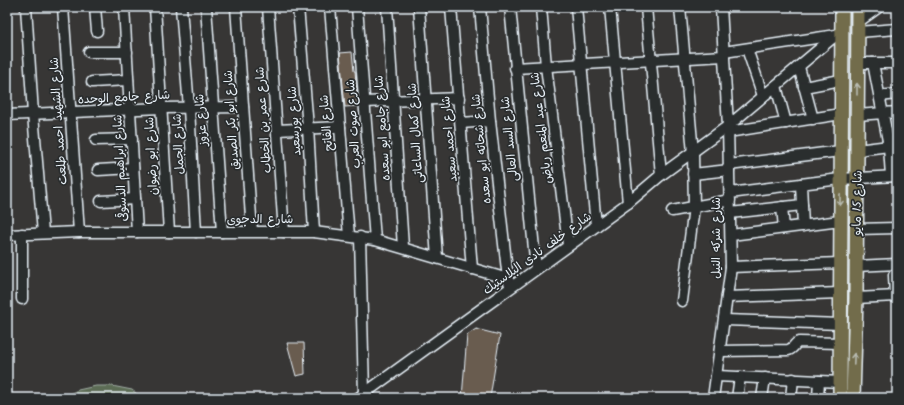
<svg xmlns="http://www.w3.org/2000/svg" width="904" height="405" font-family="Kalam,'Playpen Sans Arabic',sans-serif">
<style>
.green{fill:#5c6c54;stroke:#a2aea6}
.building{fill:#695b4f;stroke:#e8f1f8}
.lines{fill:none;stroke-linecap:round;stroke-linejoin:round}
.minor-casing{stroke:#e8f1f8;stroke-width:13}
.major-casing{stroke:#e8f1f8;stroke-width:16}
.minor{stroke:#2a2d2e;stroke-width:10}
.major{stroke:#726c4b;stroke-width:13}
.oneway{stroke:#b9bcb3}
.labels{text-anchor:middle;stroke-width:3.5;stroke-linejoin:round;paint-order:stroke}
.street-label{font-size:12px;fill:#e8f1f8;stroke:#2a2d2e}
</style>
<rect width="100%" height="100%" fill="#373635"/>
<filter id="ink" filterUnits="userSpaceOnUse"><feTurbulence type="fractalNoise" baseFrequency=".025" numOctaves="2"/><feDisplacementMap in="SourceGraphic" scale="8" xChannelSelector="R" yChannelSelector="G"/><feConvolveMatrix kernelMatrix="1 2 1 2 8 2 1 2 1" color-interpolation-filters="sRGB"/></filter>
<g filter="url(#ink)">
<polygon class="green" points="96,386 112,386 132,390 142,398 64,398 65,396 78,390"/>
<g class="building">
<polygon points="352,52 354,71 355,71 358,106 345,107 340,53"/>
<polygon points="476,329 500,335 490,398 462,398 467,335"/>
<polygon points="287,343 304,343 305,374 296,376"/>
</g>
<g class="lines">
<g class="minor-casing">
<g id="minor">
<polyline points="26,7 33,114 43,233"/>
<polyline points="63,7 79,232"/>
<polyline points="95,7 97,31"/>
<polyline points="124,7 137,232"/>
<polyline points="155,7 169,232"/>
<polyline points="181,7 189,108 196,232"/>
<polyline points="206,7 222,232"/>
<polyline points="236,7 252,231"/>
<polyline points="268,7 284,232"/>
<polyline points="298,7 308,128 314,232"/>
<polyline points="330,7 349,236"/>
<polyline points="357,7 375,240"/>
<polyline points="387,7 403,247"/>
<polyline points="419,7 437,258"/>
<polyline points="451,7 472,269"/>
<polyline points="480,7 490,121 508,279 510,285"/>
<polyline points="510,7 536,269"/>
<polyline points="541,7 546,66 568,245"/>
<polyline points="576,7 596,226"/>
<polyline points="610,7 628,203"/>
<polyline points="646,7 661,175"/>
<polyline points="680,7 693,153 694,207 682,301"/>
<polyline points="858,22 879,7"/>
<polyline points="858,32 897,29"/>
<polyline points="747,49 763,96"/>
<polyline points="89,52 127,52"/>
<polyline points="724,52 836,35"/>
<polyline points="857,63 897,63"/>
<polyline points="873,63 889,146 891,176"/>
<polyline points="799,67 813,119"/>
<polyline points="515,68 724,56"/>
<polyline points="92,82 128,80"/>
<polyline points="776,86 786,123"/>
<polyline points="804,87 841,80"/>
<polyline points="880,96 897,94"/>
<polyline points="365,102 459,98"/>
<polyline points="7,115 161,108 243,107"/>
<polyline points="857,115 897,112"/>
<polyline points="461,123 490,121"/>
<polyline points="277,130 340,127"/>
<polyline points="728,132 841,114"/>
<polyline points="96,140 132,139"/>
<polyline points="857,150 897,145"/>
<polyline points="729,165 840,151"/>
<polyline points="98,170 133,168"/>
<polyline points="693,174 729,170"/>
<polyline points="801,184 803,226"/>
<polyline points="730,193 840,179 897,176"/>
<polyline points="101,201 135,199"/>
<polyline points="782,207 784,228"/>
<polyline points="672,211 730,200"/>
<polyline points="730,213 802,205"/>
<polyline points="856,229 897,228"/>
<polyline points="7,235 79,232 314,232 375,240 508,279"/>
<polyline points="731,235 840,221"/>
<polyline points="360,237 364,393"/>
<polyline points="856,266 897,264"/>
<polyline points="731,267 840,263"/>
<polyline points="894,275 895,296"/>
<polyline points="727,297 840,293"/>
<polyline points="856,298 897,296"/>
<polyline points="22,299 22,234"/>
<polyline points="725,320 840,324"/>
<path d="M720,351L788,350C794,349 794,343 799,342L840,343"/>
<polyline points="717,376 840,382"/>
<polyline points="358,398 628,203 661,175 728,126 836,35"/>
<polyline points="713,398 731,267 728,126 721,7"/>
<polyline points="737,398 740,377"/>
<polyline points="762,398 765,378"/>
<polyline points="791,398 793,379"/>
<polyline points="818,398 819,381"/>
</g>
</g>
<g class="major-casing">
<g id="major">
<polyline points="840,398 842,7"/>
<polyline points="853,398 856,298 858,7"/>
</g>
</g>
<use href="#minor" class="minor"/>
<use href="#major" class="major"/>
</g>
<defs><path id="oneway-shaft" d="M-6 0H5M1.5-3L5.5 0L1.5 3" fill="none" stroke-width="1.6" stroke-linecap="round" stroke-linejoin="round"/></defs>
<g class="oneway">
<use href="#oneway-shaft" transform="translate(857 89) rotate(-90)"/>
<use href="#oneway-shaft" transform="translate(840 200) rotate(90)"/>
<use href="#oneway-shaft" transform="translate(854 359) rotate(-88)"/>
</g>
</g>
<g class="labels">
<g class="street-label">
<text transform="translate(124 97) rotate(-3)" y="4">شارع جامع الوحده</text>
<text transform="translate(201 120) rotate(-94)" y="4">شارع عزوز</text>
<text transform="translate(231 120) rotate(-94)" y="4">شارع ابو بكر الصديق</text>
<text transform="translate(263 120) rotate(-94)" y="4">شارع عمر بن الخطاب</text>
<text transform="translate(58 121) rotate(-94)" y="4">شارع الشهيد احمد طلعت</text>
<text transform="translate(294 121) rotate(-94)" y="4">شارع بورسعيد</text>
<text transform="translate(326 123) rotate(-95)" y="4">شارع الفاتح</text>
<text transform="translate(353 124) rotate(-94)" y="4">شارع صوت العرب</text>
<text transform="translate(382 128) rotate(-94)" y="4">شارع جامع ابو سعده</text>
<text transform="translate(541 128) rotate(-97)" y="4">شارع عبد المنعم رياض</text>
<text transform="translate(415 133) rotate(-94)" y="4">شارع كمال الساعاتى</text>
<text transform="translate(449 139) rotate(-95)" y="4">شارع احمد سعيد</text>
<text transform="translate(509 139) rotate(-96)" y="4">شارع السد العالى</text>
<text transform="translate(178 144) rotate(-93)" y="4">شارع الجمل</text>
<text transform="translate(481 149) rotate(-96)" y="4">شارع شحاته ابو سعده</text>
<text transform="translate(151 156) rotate(-93)" y="4">شارع ابو رضوان</text>
<text transform="translate(120 168) rotate(-93)" y="4">شارع ابراهيم الدسوقى</text>
<text transform="translate(857 203) rotate(-89)" y="4">شارع 15 مايو</text>
<text x="260" y="223">شارع الدجوى</text>
<text transform="translate(716 238) rotate(-90)" y="4">شارع شركه النيل</text>
<text transform="translate(537 253) rotate(-36)" y="4">شارع خلف نادى البلاستيك</text>
</g>
</g>
<rect width="904" height="405" fill="none" stroke="#2a2d2e" stroke-width="24"/>
<rect x="12" y="12" width="880" height="381" fill="none" stroke="#e8f1f8" stroke-width="1.5" filter="url(#ink)"/>
</svg>
